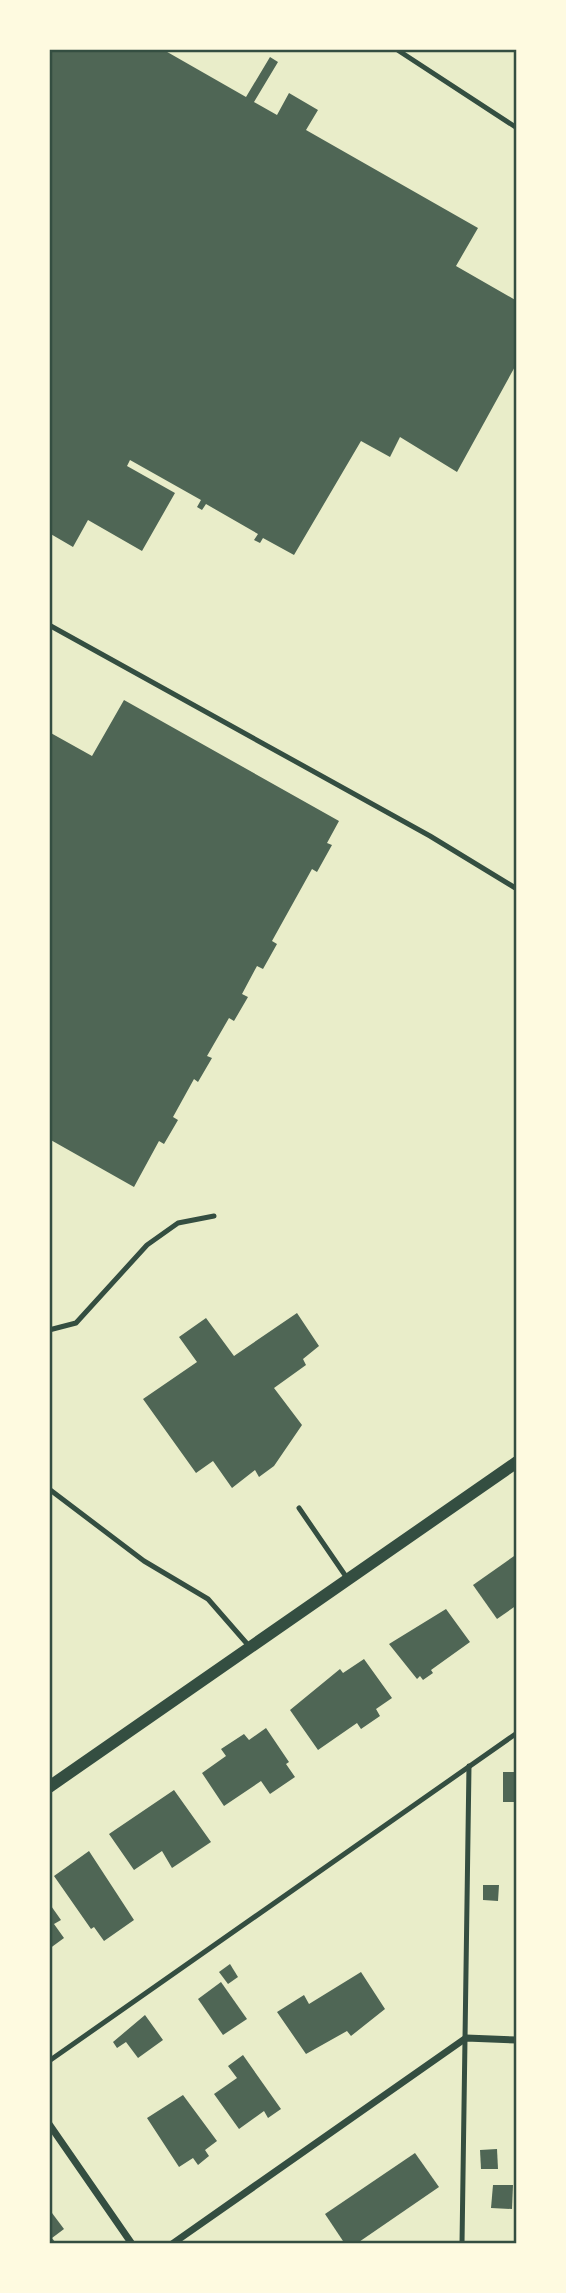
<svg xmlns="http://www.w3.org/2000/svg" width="566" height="2293" font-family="'Public Sans',sans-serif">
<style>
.building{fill:#4f6655}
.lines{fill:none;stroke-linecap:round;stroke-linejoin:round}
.service{stroke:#344e41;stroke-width:5}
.minor{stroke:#344e41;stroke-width:7}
.tertiary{stroke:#344e41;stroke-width:12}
.neatline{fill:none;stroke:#344e41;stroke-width:2.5}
</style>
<rect width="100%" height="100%" fill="#e9edc9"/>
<g class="building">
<polygon points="49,49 162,49 246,97 270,57 278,62 254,102 277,115 289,93 318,110 306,130 478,228 456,266 517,301 517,363 457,472 400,437 390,457 361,441 294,555 263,538 260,543 254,540 258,534 206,504 202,510 197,507 201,500 130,460 127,466 175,493 142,551 88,520 73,547 49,533"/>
<polygon points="124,700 339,821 327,843 332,845 317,872 312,869 272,941 277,944 263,969 257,966 242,994 248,997 234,1021 229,1018 207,1056 212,1058 198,1082 194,1079 173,1117 178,1120 164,1144 159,1141 134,1187 49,1139 49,732 92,756"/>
<polygon points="297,1313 319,1346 303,1359 306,1365 274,1388 302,1425 274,1466 259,1477 255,1470 232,1488 213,1461 196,1473 143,1399 197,1362 179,1337 206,1318 234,1356"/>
<polygon points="517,1554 517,1605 497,1619 473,1585"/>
<polygon points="446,1609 470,1642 431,1670 433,1673 423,1680 420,1676 417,1679 389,1644"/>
<polygon points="364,1659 392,1698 376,1709 380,1716 361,1729 357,1723 318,1750 290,1710 340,1669 343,1673"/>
<polygon points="266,1728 289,1762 286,1764 295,1777 270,1794 261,1781 224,1806 202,1773 226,1756 221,1749 244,1734 249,1740"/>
<rect x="503" y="1772" width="14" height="30"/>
<polygon points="174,1790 211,1842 172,1868 162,1851 134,1870 109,1834"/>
<polygon points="89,1851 134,1920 104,1941 94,1927 91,1929 54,1876"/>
<polygon points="483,1885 499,1885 498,1901 483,1900"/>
<polygon points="49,1903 61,1920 54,1924 64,1938 49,1949"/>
<polygon points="230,1964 238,1977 228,1984 219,1972"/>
<polygon points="361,1972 385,2009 351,2036 347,2031 306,2054 277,2012 304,1995 309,2004"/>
<polygon points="221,1982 247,2019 223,2035 198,1999"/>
<polygon points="145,2015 163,2040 138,2058 126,2042 117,2048 113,2042"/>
<polygon points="243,2055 281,2109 268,2118 264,2111 239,2129 214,2094 237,2078 228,2066"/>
<polygon points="183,2095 217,2141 205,2150 209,2156 198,2165 193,2158 179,2167 147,2118"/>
<polygon points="497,2149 498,2169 481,2169 480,2150"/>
<polygon points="415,2153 439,2187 356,2244 345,2244 325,2214"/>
<polygon points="493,2185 513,2185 512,2209 491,2208"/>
<polygon points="49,2209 64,2229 52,2238 55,2242 52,2244 49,2244"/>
</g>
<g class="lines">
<g class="service">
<polyline points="396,49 517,128"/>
<polyline points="49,625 430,836 517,889"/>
<polyline points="49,1330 76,1323 147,1245 178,1223 214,1216"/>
<polyline points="49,1489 144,1561 208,1599 249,1646"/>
<polyline points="299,1508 347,1578"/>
<polyline points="49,2061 517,1733"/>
<polyline points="462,2244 469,1766"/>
</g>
<g class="minor">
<polyline points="49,2124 132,2244"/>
<polyline points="172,2244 466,2038 517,2040"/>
</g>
<polyline class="tertiary" points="49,1787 517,1462"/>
</g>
<rect width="566" height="2293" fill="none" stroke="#fefae0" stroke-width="102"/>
<rect x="51" y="51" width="464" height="2191" class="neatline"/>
</svg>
